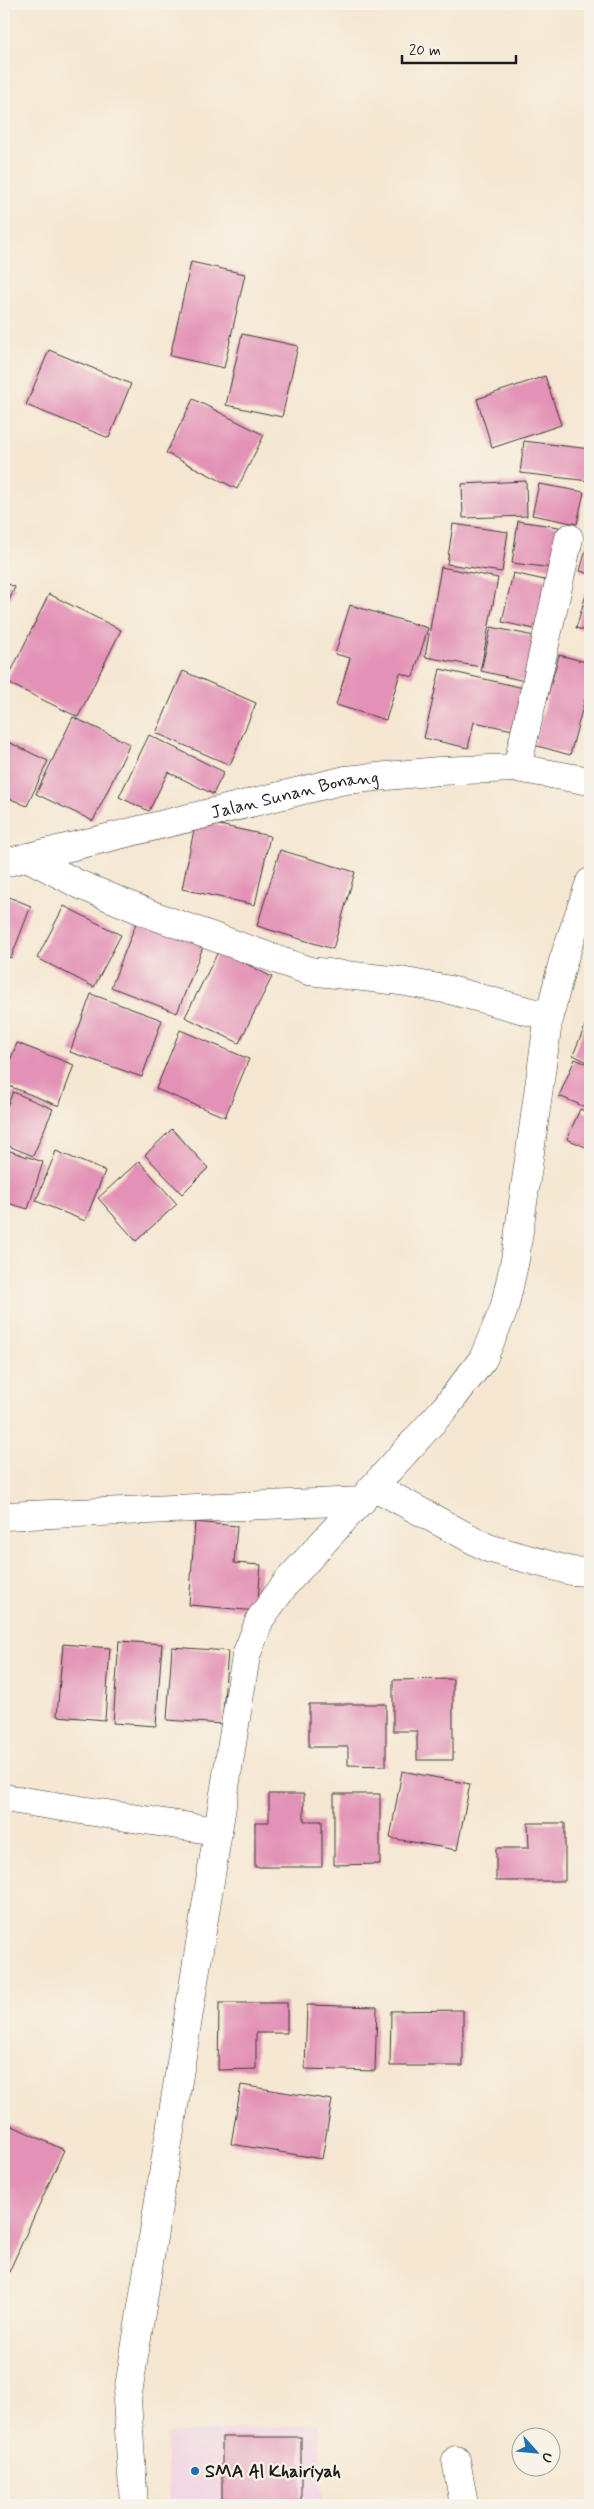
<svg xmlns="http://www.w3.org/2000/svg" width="594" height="2509" font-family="Mynerve,sans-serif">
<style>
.built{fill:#f1d0e3}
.building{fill:#e392b6}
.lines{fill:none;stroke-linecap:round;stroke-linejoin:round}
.minor-casing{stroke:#3d3a37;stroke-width:29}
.minor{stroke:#fff;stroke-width:28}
.poi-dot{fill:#1f6fb2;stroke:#f7f3e8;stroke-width:2}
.labels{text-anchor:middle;stroke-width:4.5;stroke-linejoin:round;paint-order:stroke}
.street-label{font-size:18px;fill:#1c1c1c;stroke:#f7f3e8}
.poi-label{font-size:18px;font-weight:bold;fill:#1c1c1c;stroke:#f7f3e8;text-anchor:start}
</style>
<rect width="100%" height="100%" fill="#f7f3e8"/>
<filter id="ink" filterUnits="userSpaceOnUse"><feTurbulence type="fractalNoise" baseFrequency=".02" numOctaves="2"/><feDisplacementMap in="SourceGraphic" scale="10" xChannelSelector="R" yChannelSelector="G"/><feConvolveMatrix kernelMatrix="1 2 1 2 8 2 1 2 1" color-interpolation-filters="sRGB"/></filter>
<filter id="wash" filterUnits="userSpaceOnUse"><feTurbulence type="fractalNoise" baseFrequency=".0096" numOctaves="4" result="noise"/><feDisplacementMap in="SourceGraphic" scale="20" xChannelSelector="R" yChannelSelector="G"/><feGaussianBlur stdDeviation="1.12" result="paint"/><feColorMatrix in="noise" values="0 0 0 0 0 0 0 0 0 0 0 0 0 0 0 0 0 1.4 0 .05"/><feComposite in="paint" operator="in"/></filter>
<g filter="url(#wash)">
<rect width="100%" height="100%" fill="#f5e7d1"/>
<polygon class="built" points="319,2424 322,2505 301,2505 301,2437 222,2437 222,2505 169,2505 166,2434"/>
<g id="blocks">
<g class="building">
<polygon points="191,262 245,274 224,368 170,356"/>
<polygon points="242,334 298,346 282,417 226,405"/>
<polygon points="49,350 131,384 109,438 26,405"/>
<polygon points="545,376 561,425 492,448 477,399"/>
<polygon points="193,399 264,435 237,489 166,453"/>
<polygon points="524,441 590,449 589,481 520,473"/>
<polygon points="526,481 527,516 463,518 462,484"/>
<polygon points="539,484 584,492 577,524 532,515"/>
<polygon points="518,521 559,527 553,568 512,563"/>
<polygon points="453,524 508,532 502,572 447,564"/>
<polygon points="590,535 590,574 580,571"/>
<polygon points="441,567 498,578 481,667 425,657"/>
<polygon points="513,573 549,581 539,630 502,622"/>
<polygon points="4,582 15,587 4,612"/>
<polygon points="588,588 590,589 590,632 576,628"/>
<polygon points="49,594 121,630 78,717 6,682"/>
<polygon points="350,605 428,628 413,677 400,673 386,720 336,705 350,658 335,654"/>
<polygon points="491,627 539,637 529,682 481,671"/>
<polygon points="559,655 590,663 590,700 585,699 570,755 534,745"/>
<polygon points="440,669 524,688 513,730 474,722 468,748 424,738"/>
<polygon points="183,671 256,703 230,765 156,733"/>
<polygon points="73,717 130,744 93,821 36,794"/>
<polygon points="149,735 224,772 213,794 168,772 149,811 119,797"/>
<polygon points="4,740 48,761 27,806 4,796"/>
<polygon points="196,820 270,836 255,905 182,889"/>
<polygon points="280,850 355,872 333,949 257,926"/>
<polygon points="4,895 31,906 11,958 4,955"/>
<polygon points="64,906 121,935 94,987 37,958"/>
<polygon points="139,916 205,942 177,1013 111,987"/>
<polygon points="219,950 272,977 239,1043 185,1017"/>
<polygon points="91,994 162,1020 142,1077 70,1052"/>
<polygon points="590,1014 590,1063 573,1055"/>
<polygon points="180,1030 249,1059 225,1117 156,1089"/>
<polygon points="17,1043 74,1065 59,1106 4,1084 4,1076"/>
<polygon points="575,1059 590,1065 590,1109 559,1096"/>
<polygon points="13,1092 53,1109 33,1156 4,1144 4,1113"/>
<polygon points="580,1109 590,1114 590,1149 567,1139"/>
<polygon points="172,1129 208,1168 182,1194 145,1155"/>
<polygon points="4,1149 43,1162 28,1209 4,1202"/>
<polygon points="56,1151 105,1171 85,1221 36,1201"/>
<polygon points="139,1161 177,1204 136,1241 98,1198"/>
<polygon points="195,1522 237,1526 234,1563 261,1565 257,1611 189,1605"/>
<polygon points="119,1641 162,1644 156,1726 113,1723"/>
<polygon points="63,1644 110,1648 105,1720 57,1716"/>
<polygon points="172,1647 228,1651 222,1724 167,1720"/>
<polygon points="453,1679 453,1760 417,1760 417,1731 393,1731 393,1680"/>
<polygon points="309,1704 386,1704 386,1766 348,1765 348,1747 309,1747"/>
<polygon points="402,1771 470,1784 457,1850 390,1838"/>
<polygon points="269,1794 304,1794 304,1821 322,1821 322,1867 255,1867 255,1822 269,1822"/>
<polygon points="334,1794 380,1794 380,1864 334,1865"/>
<polygon points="528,1823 565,1823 565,1881 496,1881 496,1848 529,1848"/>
<polygon points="219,2003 287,2003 287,2033 256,2033 256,2069 218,2070"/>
<polygon points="307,2005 377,2007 375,2071 305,2069"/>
<polygon points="463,2010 463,2066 390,2066 391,2011"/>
<polygon points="241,2085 332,2100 322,2159 231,2144"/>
<polygon points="4,2122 64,2150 4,2283"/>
<rect x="222" y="2437" width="79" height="68"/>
</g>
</g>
</g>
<g filter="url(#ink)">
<use href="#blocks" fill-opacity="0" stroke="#3d3a37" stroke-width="1"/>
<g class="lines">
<g class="minor-casing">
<g id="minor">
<polyline points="517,768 569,538"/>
<polyline points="27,857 78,884 155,916 309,971 400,981 450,990 550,1017"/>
<path id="s1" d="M4,863L345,780L439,771L517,768L590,781"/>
<polyline points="375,1487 488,1548 571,1571 590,1572"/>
<polyline points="4,1516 362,1501"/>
<polyline points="4,1798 216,1831"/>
<polyline points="456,2460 464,2505"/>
<polyline points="134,2505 127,2400 246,1656 260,1619 287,1582 445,1408 483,1359 504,1309 515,1260 548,1022 563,961 590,882"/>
</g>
</g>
<use href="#minor" class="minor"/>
</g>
</g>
<circle class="poi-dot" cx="195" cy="2471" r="5"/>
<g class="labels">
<g class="street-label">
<text dy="6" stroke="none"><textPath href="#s1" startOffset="299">Jalan Sunan Bonang</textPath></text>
</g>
<g class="poi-label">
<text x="205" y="2477">SMA Al Khairiyah</text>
</g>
</g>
<rect width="594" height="2509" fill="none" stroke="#f7f3e8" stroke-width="20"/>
<g transform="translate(536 2452) rotate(117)"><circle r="24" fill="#f7f3e8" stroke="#9f9d96"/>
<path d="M0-4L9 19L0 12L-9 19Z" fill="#1f6fb2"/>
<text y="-8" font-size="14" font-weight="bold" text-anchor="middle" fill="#1c1c1c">U</text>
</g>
<path d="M402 55v8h114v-8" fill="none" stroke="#1c1c1c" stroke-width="2.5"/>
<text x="409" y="55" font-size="15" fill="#1c1c1c" stroke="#f7f3e8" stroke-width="4" paint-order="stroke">20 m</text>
</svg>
